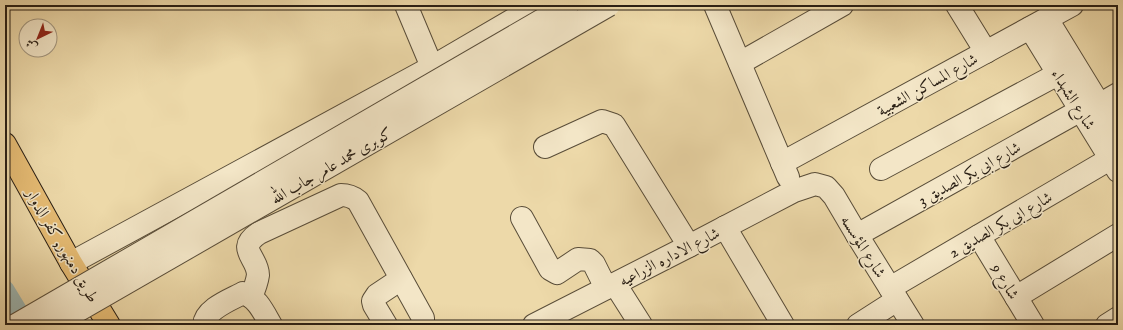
<svg xmlns="http://www.w3.org/2000/svg" width="1123" height="330" font-family="'IM FELL English',Amiri,serif">
<style>
.lines{fill:none;stroke-linecap:round;stroke-linejoin:round}
.canal{stroke:#9db7b3;stroke-width:18}
.minor-casing{stroke:#594d39;stroke-width:24}
.major-casing{stroke:#281e14;stroke-width:24}
.minor{stroke:#f3e6c7;stroke-width:22}
.major{stroke:#e6bc74;stroke-width:22}
.minor-bridge-casing{stroke:#594d39;stroke-width:24;stroke-linecap:butt}
.minor-bridge{stroke:#f3e6c7;stroke-width:22}
.labels{text-anchor:middle;stroke-width:3;stroke-linejoin:round;paint-order:stroke}
.street-label{font-size:16px;fill:#281e14;stroke:#f3e6c7}
</style>
<rect width="100%" height="100%" fill="#edd9a9"/>
<filter id="stains"><feTurbulence type="fractalNoise" baseFrequency=".005" numOctaves="4"/><feColorMatrix values="0 0 0 0 .2 0 0 0 0 .09 0 0 0 0 .02 0 0 0 .5 -.17"/></filter>
<radialGradient id="worn" r=".72"><stop offset=".6" stop-color="#630" stop-opacity="0"/><stop offset="1" stop-color="#630" stop-opacity=".3"/></radialGradient>
<g class="lines">
<polyline class="canal" points="5,289 27,325"/>
<g class="minor-casing">
<g id="minor">
<polyline points="406,5 432,67"/>
<polyline points="715,5 788,177"/>
<polyline points="957,5 986,52"/>
<polyline points="1047,19 1118,135"/>
<polyline points="1030,28 1118,171"/>
<polyline points="740,63 842,5"/>
<polyline points="1099,105 1118,94"/>
<polyline points="545,147 602,121 614,125 689,246"/>
<polyline points="782,163 1072,5"/>
<polyline points="881,169 1058,74"/>
<polyline points="522,218 550,269 557,273 578,259 590,260 594,264 606,288"/>
<polyline points="725,227 783,325"/>
<polyline points="857,235 1081,110"/>
<polyline points="979,236 1033,325"/>
<polyline points="71,263 432,67 538,5"/>
<polyline points="615,284 641,325"/>
<polyline points="890,288 1110,159"/>
<path d="M251,297C254,290 257,282 258,275C258,257 235,249 259,233L341,195C349,195 353,197 358,201L423,318V325"/>
<polyline points="1016,297 1118,235"/>
<path d="M204,325C205,309 230,300 243,293C257,297 264,313 271,325"/>
<polyline points="386,325 374,305 373,301 377,295 401,279"/>
<polyline points="534,325 689,246 794,191 815,184 826,187 834,196 857,235 913,325"/>
<polyline points="858,325 897,300"/>
<polyline points="1107,325 1118,318"/>
</g>
</g>
<g class="major-casing">
<polyline id="major" points="5,144 71,263 109,325"/>
</g>
<use href="#minor" class="minor"/>
<use href="#major" class="major"/>
<g class="minor-bridge-casing">
<g id="minor-bridge">
<polyline points="16,325 568,5"/>
<polyline points="53,325 609,5"/>
</g>
</g>
<use href="#minor-bridge" class="minor-bridge"/>
</g>
<g class="labels">
<g class="street-label">
<text transform="translate(927 84) rotate(-29)" y="6">شارع المساكن الشعبية</text>
<text transform="translate(1074 99) rotate(58)" y="6">شارع الشهداء</text>
<text transform="translate(331 165) rotate(-30)" y="6">كوبرى محمد عامر جاب الله</text>
<text transform="translate(969 173) rotate(-29)" y="6">شارع ابى بكر الصديق 3</text>
<text transform="translate(1000 224) rotate(-30)" y="6">شارع ابى بكر الصديق 2</text>
<text transform="translate(63 245) rotate(60)" y="6">طريق دمنهور, كفر الدوار</text>
<text transform="translate(864 246) rotate(58)" y="6">شارع المؤسسه</text>
<text transform="translate(669 256) rotate(-27)" y="6">شارع الاداره الزراعيه</text>
<text transform="translate(1006 281) rotate(59)" y="6">شارع 9</text>
</g>
</g>
<rect width="1123" height="330" fill="none" stroke="#edd9a9" stroke-width="20"/>
<rect x="6" y="6" width="1111" height="318" fill="none" stroke="#281e14" stroke-width="2"/>
<rect x="10" y="10" width="1103" height="310" fill="none" stroke="#281e14"/>
<g transform="translate(38 38) rotate(223)"><circle r="19" fill="#f3e6c7" stroke="#a2967f"/>
<path d="M0-3L7 15L0 10L-7 15Z" fill="#8f2418"/>
<text y="-6" font-size="11" font-weight="bold" text-anchor="middle" fill="#281e14">ش</text>
</g>
<rect width="100%" height="100%" filter="url(#stains)"/>
<rect width="100%" height="100%" fill="url(#worn)"/>
</svg>
